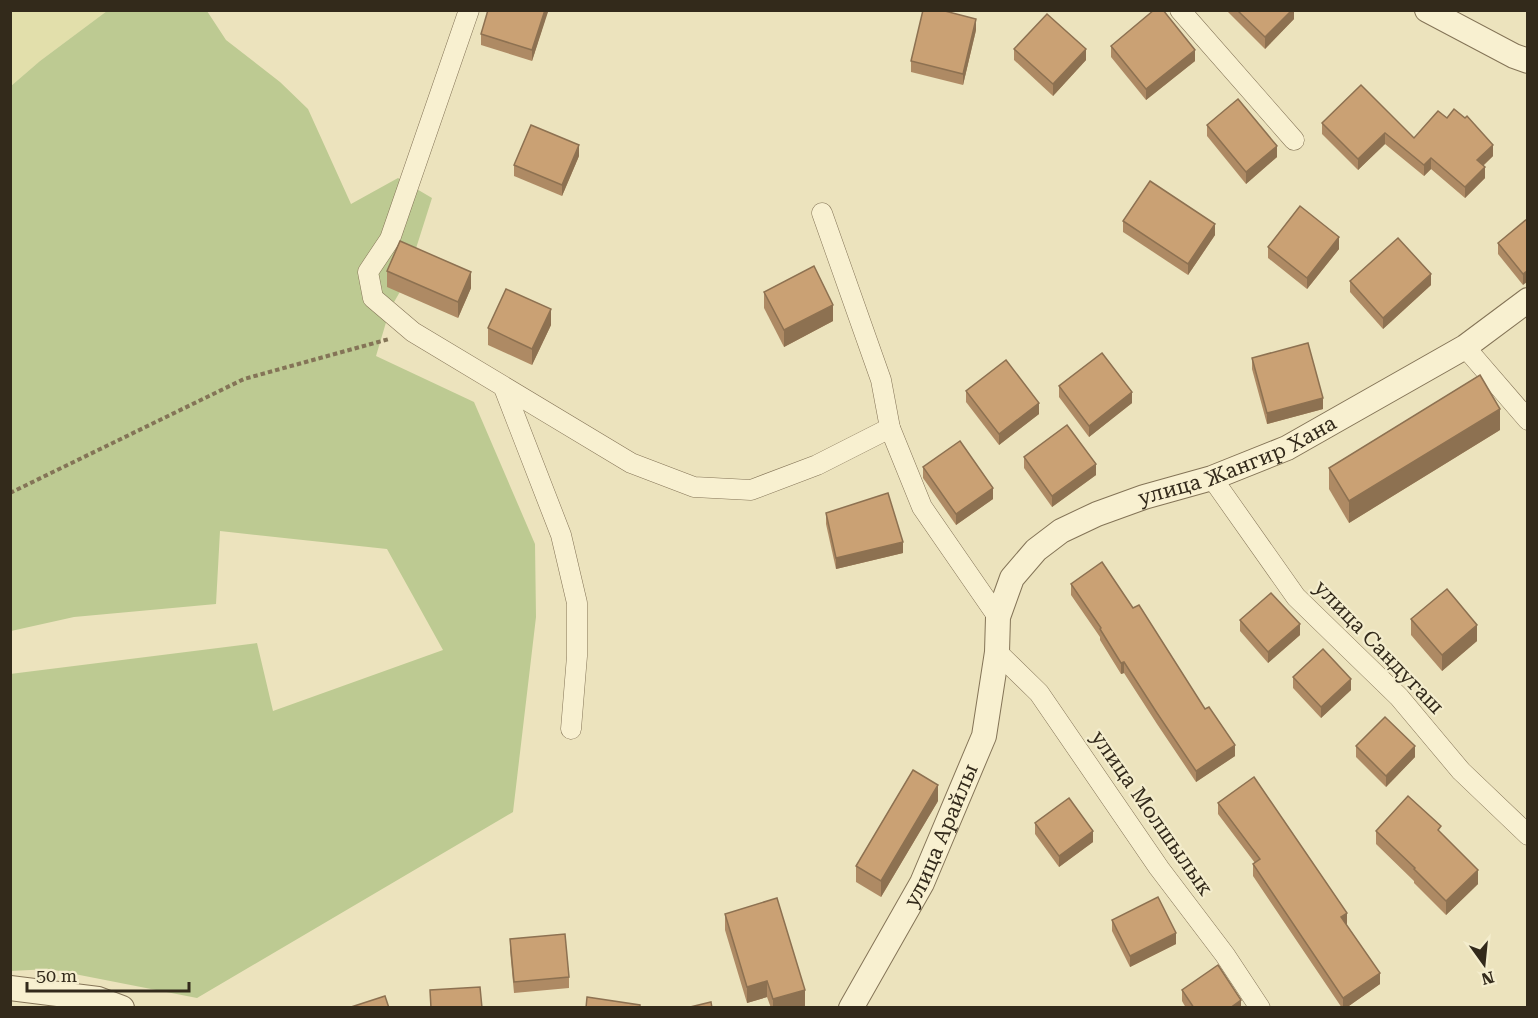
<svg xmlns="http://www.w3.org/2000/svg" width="1538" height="1018" font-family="'Roboto Serif',serif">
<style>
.farmland{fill:#e2dfab}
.green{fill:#bdca92}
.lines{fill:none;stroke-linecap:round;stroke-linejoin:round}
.minor-casing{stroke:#847457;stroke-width:21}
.tertiary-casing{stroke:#847457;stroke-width:26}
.path{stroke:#847457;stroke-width:4;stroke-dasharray:4.5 3;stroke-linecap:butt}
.minor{stroke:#f8f0d0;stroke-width:20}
.tertiary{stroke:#f8f0d0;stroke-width:24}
.wall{fill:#ae8a64}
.shaded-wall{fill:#8d7151}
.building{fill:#caa174;stroke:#8d7151;stroke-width:1.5}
.labels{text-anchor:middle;stroke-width:4.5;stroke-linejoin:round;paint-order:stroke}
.street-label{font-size:21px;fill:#332a1b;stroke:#f4edcd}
</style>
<rect width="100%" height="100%" fill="#ece3bd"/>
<polygon class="farmland" points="11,11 107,11 40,61 11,86"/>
<polygon class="green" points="107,11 207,11 226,40 280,82 308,109 351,204 398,178 432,198 405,283 390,309 376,356 474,402 535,544 536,617 513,812 197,998 49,969 11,971 10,674 257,643 273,711 443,650 387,549 220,531 216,604 74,617 11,631 11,86 40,61"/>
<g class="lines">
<g class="minor-casing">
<g id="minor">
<polyline points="469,10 390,239 368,272 373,298 413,332 631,463 694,487 751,490 817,465 890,428"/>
<polyline points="1180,10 1294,140"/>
<polyline points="822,213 881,380 890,428 922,507 998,617"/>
<polyline points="1465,347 1528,420"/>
<polyline points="504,388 561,535 577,603 577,656 571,729"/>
<polyline points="1212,478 1296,597 1399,697 1461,771 1528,835"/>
<polyline points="997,652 1039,693 1159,868 1225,955 1260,1008"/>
</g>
</g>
<g class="tertiary-casing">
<g id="tertiary">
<polyline points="1427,10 1514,56 1528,61"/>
<polyline points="10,988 98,999 122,1008"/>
<path id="s1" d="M851,1008L922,883L984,736L997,652L998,617L1012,578L1036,550L1061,531L1097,514L1144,497L1212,478L1287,448L1465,347L1528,300"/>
</g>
</g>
<polyline class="path" points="10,493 244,379 389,339"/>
<use href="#minor" class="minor"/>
<use href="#tertiary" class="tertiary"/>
</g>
<g class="wall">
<polygon points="548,10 532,61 481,45 481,34"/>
<polygon points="1226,10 1294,10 1294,19 1265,49"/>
<polygon points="976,30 963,85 911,72 911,61"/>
<polygon points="1111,46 1195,61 1146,100 1111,57"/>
<polygon points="1014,49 1086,60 1053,96 1014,60"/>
<polygon points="1361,85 1414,138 1493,156 1483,166 1485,178 1465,198 1431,169 1424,176 1385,144 1358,170 1322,134 1322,123"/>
<polygon points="1207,125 1277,157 1246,184 1207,136"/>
<polygon points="579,156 562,196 514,176 514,165"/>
<polygon points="1527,219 1523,285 1498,254 1498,243"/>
<polygon points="1123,221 1215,235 1188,275 1123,232"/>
<polygon points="1268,247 1339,249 1307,289 1268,258"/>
<polygon points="387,271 471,288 458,318 387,287"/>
<polygon points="1350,281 1431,285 1383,329 1350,292"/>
<polygon points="764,292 833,321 784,347 764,308"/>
<polygon points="551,325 532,365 488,345 488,328"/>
<polygon points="1252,358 1323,409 1267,424 1252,369"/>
<polygon points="1059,386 1132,403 1089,437 1059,397"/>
<polygon points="966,391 1039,414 999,445 966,402"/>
<polygon points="1500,430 1349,523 1329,489 1329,468"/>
<polygon points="1024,457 1096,475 1052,507 1024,468"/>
<polygon points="923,467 993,499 956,525 923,478"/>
<polygon points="826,513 903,553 836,569 826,524"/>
<polygon points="1071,584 1235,756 1196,782 1157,724 1124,673 1121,674 1100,640 1100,637 1071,595"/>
<polygon points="1411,619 1477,641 1442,671 1411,635"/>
<polygon points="1240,620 1300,635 1268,663 1240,631"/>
<polygon points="1293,677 1351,690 1321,718 1293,688"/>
<polygon points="1356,746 1415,757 1386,787 1356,757"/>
<polygon points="938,801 881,897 856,882 856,866"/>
<polygon points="1218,803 1347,924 1346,925 1380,984 1346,1008 1342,1008 1253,876 1253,864 1255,863 1218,814"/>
<polygon points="1035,823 1093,842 1059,867 1035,834"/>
<polygon points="1376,831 1441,833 1478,884 1446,915 1414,883 1414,881 1376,844"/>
<polygon points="725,914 805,1006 800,1008 771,1008 767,997 747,1003 725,930"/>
<polygon points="1112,920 1176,944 1130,967 1112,931"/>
<polygon points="510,939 569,977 569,988 514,993 510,950"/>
<polygon points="1182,990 1241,1008 1186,1008 1182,1001"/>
</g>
<g class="shaded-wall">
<polygon points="545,10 548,10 548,12 532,61 532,50"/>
<polygon points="1292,10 1294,10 1294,19 1265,49 1265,37"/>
<polygon points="976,19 976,30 963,85 963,74"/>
<polygon points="1086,49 1086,60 1053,96 1053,84"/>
<polygon points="1195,50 1195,61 1146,100 1146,89"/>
<polygon points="1385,133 1385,144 1358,170 1358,159"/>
<polygon points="579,145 579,156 562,196 562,185"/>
<polygon points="1493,145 1493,156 1477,171 1477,160"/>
<polygon points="1277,146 1277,157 1246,184 1246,172"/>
<polygon points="1431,158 1431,169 1424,176 1424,165"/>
<polygon points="1485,167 1485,178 1465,198 1465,187"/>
<polygon points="1215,224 1215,235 1188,275 1188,264"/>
<polygon points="1339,237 1339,249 1307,289 1307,278"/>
<polygon points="1527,271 1527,282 1523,285 1523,274"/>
<polygon points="471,272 471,288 458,318 458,302"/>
<polygon points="1431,274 1431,285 1383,329 1383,318"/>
<polygon points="833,305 833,321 784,347 784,330"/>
<polygon points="551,309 551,325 532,365 532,349"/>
<polygon points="1132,392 1132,403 1089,437 1089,426"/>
<polygon points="1323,398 1323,409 1267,424 1267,413"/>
<polygon points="1039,403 1039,414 999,445 999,434"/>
<polygon points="1500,409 1500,430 1349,523 1349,501"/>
<polygon points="1096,464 1096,475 1052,507 1052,496"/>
<polygon points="993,488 993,499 956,525 956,514"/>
<polygon points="903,542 903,553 836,569 836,558"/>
<polygon points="1300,624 1300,635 1268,663 1268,652"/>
<polygon points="1477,625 1477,641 1442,671 1442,655"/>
<polygon points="1124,662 1124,673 1121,674 1121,663"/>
<polygon points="1351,679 1351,690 1321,718 1321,707"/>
<polygon points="1235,745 1235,756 1196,782 1196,771"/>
<polygon points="1415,746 1415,757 1386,787 1386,776"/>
<polygon points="938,785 938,801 881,897 881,881"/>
<polygon points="1093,831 1093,842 1059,867 1059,856"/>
<polygon points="1478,870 1478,884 1446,915 1446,901"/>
<polygon points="1347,913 1347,924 1341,928 1341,917"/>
<polygon points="1176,933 1176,944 1130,967 1130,956"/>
<polygon points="1380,973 1380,984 1346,1008 1343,1008 1343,998"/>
<polygon points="767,981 767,997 747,1003 747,987"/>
<polygon points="805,990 805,1006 800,1008 773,1008 773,999"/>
<polygon points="1241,1000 1241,1008 1230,1008"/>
</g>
<g class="building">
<polygon points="488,10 545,10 532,50 481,34"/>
<polygon points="923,10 941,10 976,19 963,74 911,61"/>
<polygon points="1154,10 1163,10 1195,50 1146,89 1111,46"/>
<polygon points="1237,10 1292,10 1265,37"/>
<polygon points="1047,14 1086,49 1053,84 1014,49"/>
<polygon points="1361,85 1414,138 1438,111 1447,118 1454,109 1465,118 1467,116 1493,145 1477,160 1485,167 1465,187 1431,158 1424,165 1385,133 1358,159 1322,123"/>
<polygon points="1238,99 1277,146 1246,172 1207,125"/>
<polygon points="531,125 579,145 562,185 514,165"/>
<polygon points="1150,181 1215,224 1188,264 1123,221"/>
<polygon points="1300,206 1339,237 1307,278 1268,247"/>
<polygon points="1527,219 1527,271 1523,274 1498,243"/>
<polygon points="1398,238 1431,274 1383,318 1350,281"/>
<polygon points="400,241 471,272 458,302 387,271"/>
<polygon points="814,266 833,305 784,330 764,292"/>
<polygon points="506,289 551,309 532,349 488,328"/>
<polygon points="1308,343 1323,398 1267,413 1252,358"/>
<polygon points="1102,353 1132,392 1089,426 1059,386"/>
<polygon points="1006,360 1039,403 999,434 966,391"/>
<polygon points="1480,375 1500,409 1349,501 1329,468"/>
<polygon points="1067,425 1096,464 1052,496 1024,457"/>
<polygon points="960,441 993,488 956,514 923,467"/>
<polygon points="888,493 903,542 836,558 826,513"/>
<polygon points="1102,562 1133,608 1139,605 1205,709 1209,707 1235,745 1196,771 1157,713 1124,662 1121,663 1100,629 1101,628 1071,584"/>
<polygon points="1447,589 1477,625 1442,655 1411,619"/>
<polygon points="1271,593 1300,624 1268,652 1240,620"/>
<polygon points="1323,649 1351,679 1321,707 1293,677"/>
<polygon points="1385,717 1415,746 1386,776 1356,746"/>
<polygon points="913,770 938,785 881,881 856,866"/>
<polygon points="1254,777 1347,913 1341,917 1380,973 1343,998 1253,864 1260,859 1218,803"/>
<polygon points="1408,796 1441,826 1438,830 1478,870 1446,901 1414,869 1415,868 1376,831"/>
<polygon points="1069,798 1093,831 1059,856 1035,823"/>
<polygon points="1158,897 1176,933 1130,956 1112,920"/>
<polygon points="777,898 805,990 773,999 767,981 747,987 725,914"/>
<polygon points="565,934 569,977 514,982 510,939"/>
<polygon points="1218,965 1241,1000 1230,1008 1194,1008 1182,990"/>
<polygon points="480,987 482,1008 431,1008 430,990"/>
<polygon points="385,996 389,1008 348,1008"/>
<polygon points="587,997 640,1005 640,1008 586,1008"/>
<polygon points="711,1002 712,1008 686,1008"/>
</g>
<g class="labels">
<g class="street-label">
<text dy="7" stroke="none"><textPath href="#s1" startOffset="723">улица Жангир Хана</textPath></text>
<text transform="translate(1379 647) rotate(46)" y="7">улица Сандугаш</text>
<text transform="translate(1152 813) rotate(55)" y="7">улица Молшылык</text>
<text dy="7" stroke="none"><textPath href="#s1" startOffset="195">улица Арайлы</textPath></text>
</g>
</g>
<rect width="1538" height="1018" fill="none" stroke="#332a1b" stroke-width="24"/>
<g transform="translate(1484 964) rotate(165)" stroke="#f4edcd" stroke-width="4.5" paint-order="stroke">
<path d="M0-4.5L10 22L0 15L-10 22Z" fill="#332a1b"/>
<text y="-9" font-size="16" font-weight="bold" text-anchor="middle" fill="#332a1b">N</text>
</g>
<path d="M27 982v9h162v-9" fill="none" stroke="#332a1b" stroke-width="3"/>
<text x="36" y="982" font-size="18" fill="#332a1b" stroke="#f4edcd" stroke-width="4.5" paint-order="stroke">50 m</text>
</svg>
